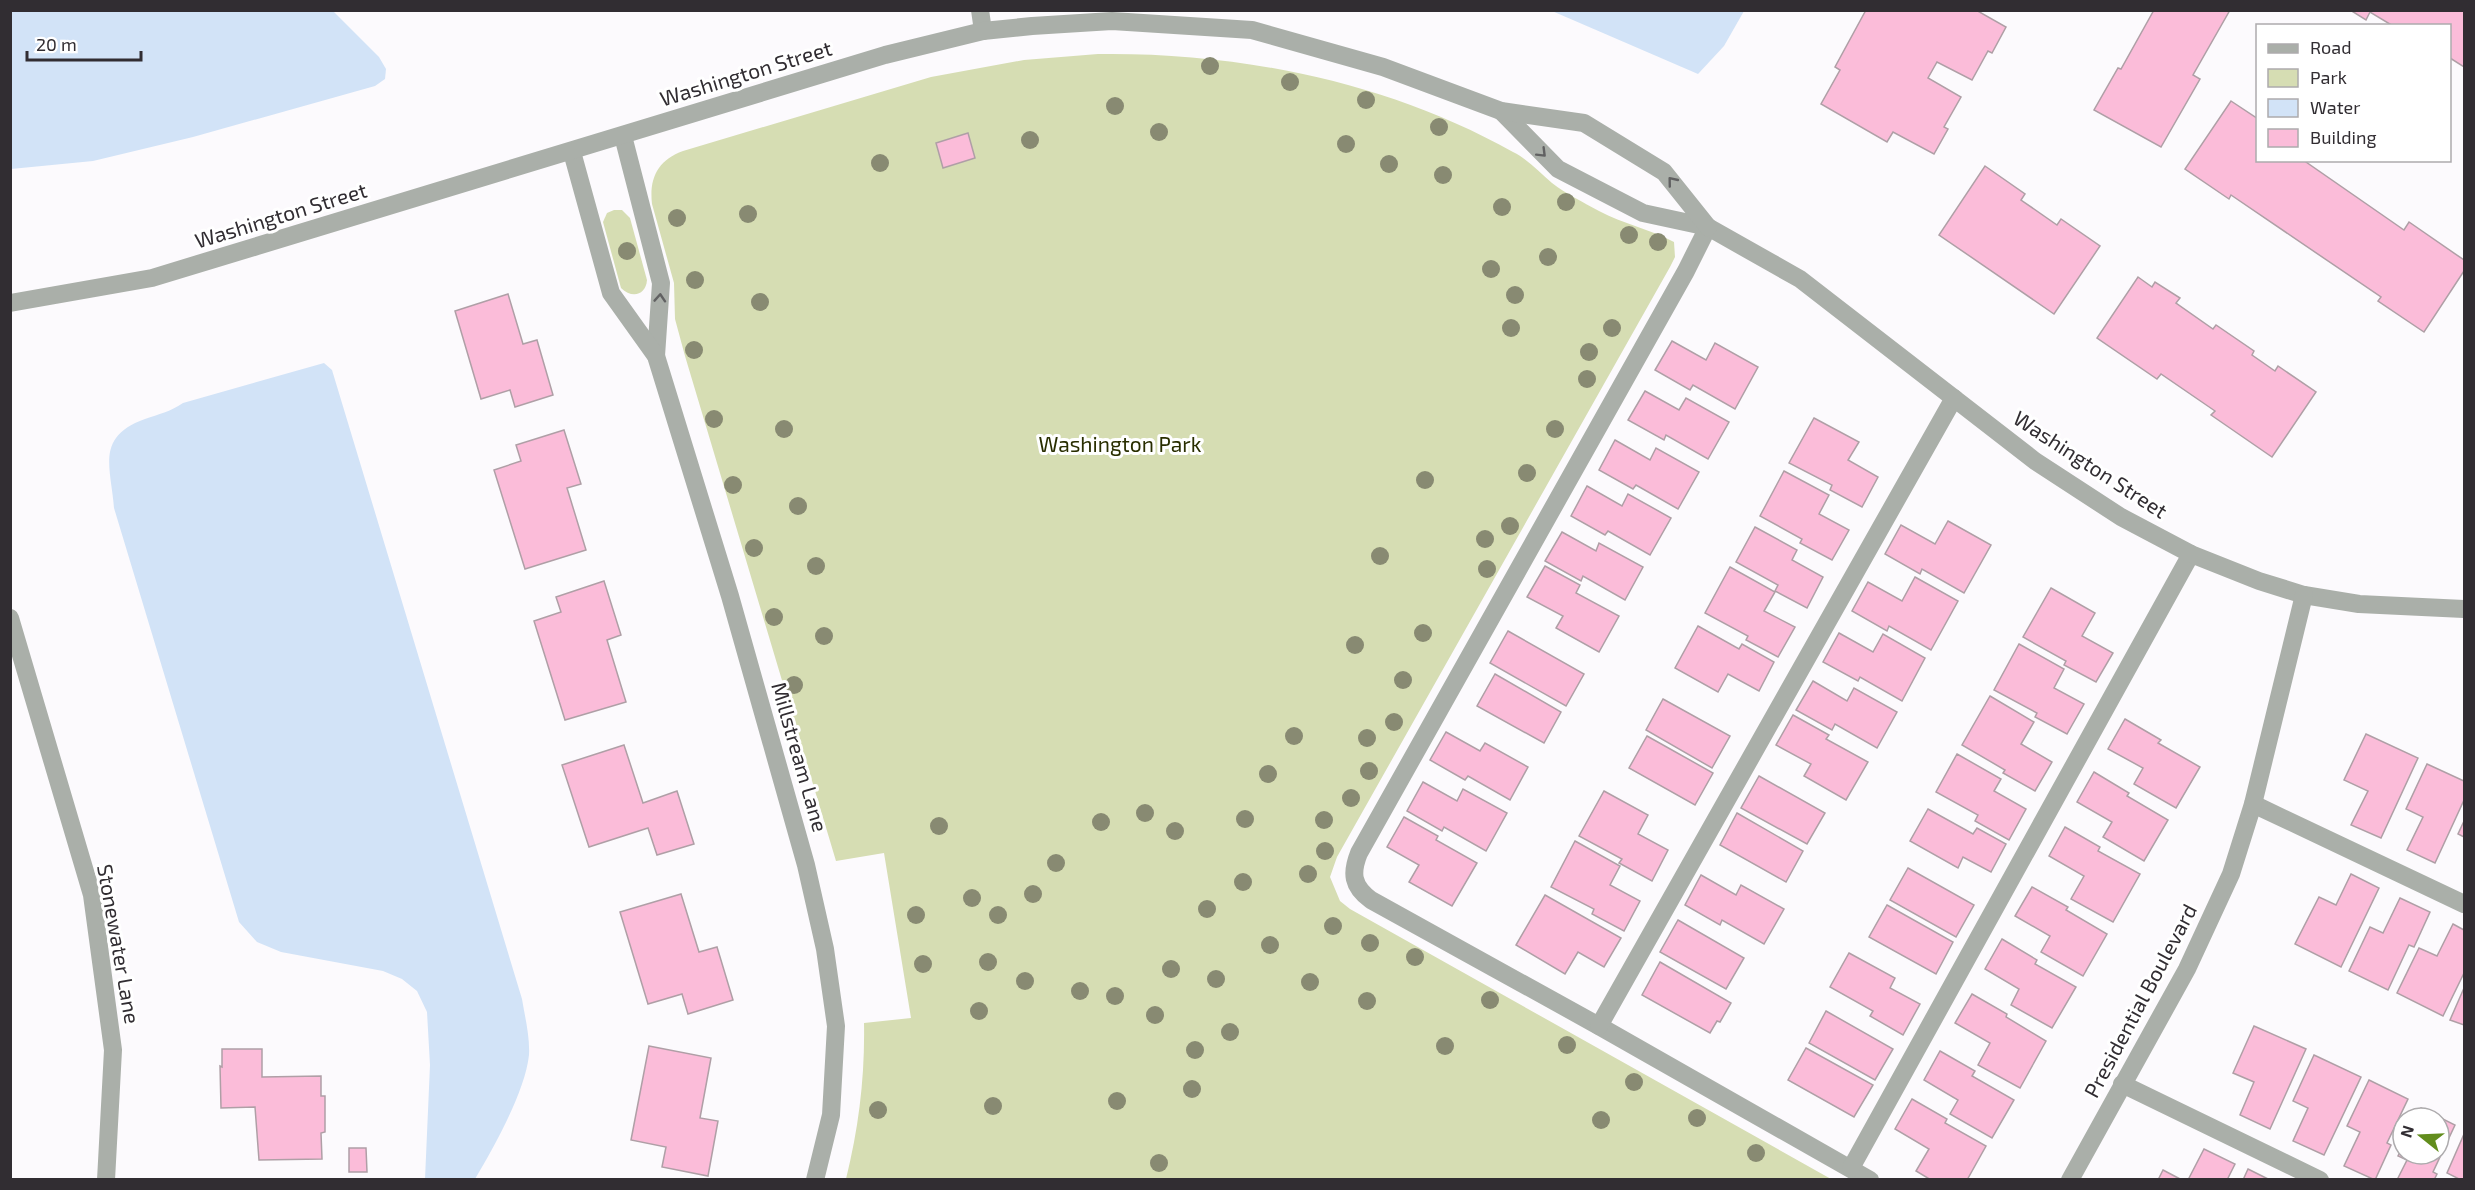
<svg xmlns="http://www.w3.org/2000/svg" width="2475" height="1190" font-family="'Exo 2',sans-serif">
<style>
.green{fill:#d6ddb3}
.water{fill:#d2e3f7}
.building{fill:#fbbcd9;stroke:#af9fa6;stroke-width:1.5}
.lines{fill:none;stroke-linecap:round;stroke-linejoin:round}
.lane{stroke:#aaafa9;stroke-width:18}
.street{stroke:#aaafa9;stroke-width:18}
.tree{fill:#888a72}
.oneway{stroke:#616162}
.labels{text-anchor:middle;stroke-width:6;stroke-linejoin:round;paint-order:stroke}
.street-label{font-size:21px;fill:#312d32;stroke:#fff}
.park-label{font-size:21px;fill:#292e00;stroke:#fff}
</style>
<rect width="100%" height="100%" fill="#fcfafd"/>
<g class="green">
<path d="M1098,54C1240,52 1388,82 1513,152C1529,160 1539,172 1552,183C1566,194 1583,202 1599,211C1623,224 1650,229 1674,242L1675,257L1670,267L1337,857L1330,877L1340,901L1350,909L1831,1179H846C859,1127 865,1076 864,1023L911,1018L884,853L836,861L685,356L675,319L674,283L652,204C649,178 658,160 683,151L931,77L1024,60Z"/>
<path d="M614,210H622L630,218L647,280C646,295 632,299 621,288L603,222L607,213Z"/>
</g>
<g class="water">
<polygon points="11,10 333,11 379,57 386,69 385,79 375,86 193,137 93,161 11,169"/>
<polygon points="1552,11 1744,10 1744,11 1724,46 1698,74"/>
<path d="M324,363L332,370L522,999C525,1017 530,1037 529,1055C525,1092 494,1147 475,1179H425L430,1065L427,1012L417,991L402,979L383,971L281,952L257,942L239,922L114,508C111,467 95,437 145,419C159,414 170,412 183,403Z"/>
</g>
<g class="building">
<polygon points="1866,10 1976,10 2006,27 1992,53 1988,51 1972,80 1937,62 1928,78 1961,97 1944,127 1948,129 1934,154 1893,132 1887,142 1821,104 1840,70 1835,67"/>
<polygon points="2154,10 2230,10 2193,75 2200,79 2161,147 2094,110 2118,68 2121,69"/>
<polygon points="2350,10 2464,10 2464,67 2450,58 2450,26 2393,26 2370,12 2366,20"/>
<polygon points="2231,101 2258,119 2258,160 2303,160 2404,230 2409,222 2464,260 2464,271 2424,332 2378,301 2381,297 2231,195 2229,199 2185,169"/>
<polygon points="968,133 975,158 943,168 936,143"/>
<polygon points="1985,166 2025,194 2021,200 2057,225 2061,219 2100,246 2054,314 1939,235"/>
<polygon points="2138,277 2152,287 2155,282 2180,298 2176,303 2213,329 2216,325 2254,351 2252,355 2275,371 2278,366 2316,392 2272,457 2211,415 2215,411 2161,374 2157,379 2097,338"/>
<polygon points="508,294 523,344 537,340 553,395 515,407 510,390 481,399 455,311"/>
<polygon points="1672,341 1706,360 1715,343 1758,367 1735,409 1693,385 1690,390 1655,370"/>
<polygon points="1645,391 1679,410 1686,398 1729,422 1708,459 1666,435 1664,440 1628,420"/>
<polygon points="1814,418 1859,442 1848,460 1878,477 1862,507 1830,490 1832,485 1789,463"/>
<polygon points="564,430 581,484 567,488 586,550 525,569 494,470 521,461 516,445"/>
<polygon points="1615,440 1650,460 1656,448 1699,472 1678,509 1636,485 1633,489 1599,470"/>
<polygon points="1784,471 1829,495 1819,514 1849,530 1832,560 1800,543 1802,539 1760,516"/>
<polygon points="1587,486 1622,506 1628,494 1671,518 1650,555 1608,531 1605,535 1571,516"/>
<polygon points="1948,521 1991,545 1964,593 1922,569 1920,574 1885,554 1901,525 1935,544"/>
<polygon points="1755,527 1797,550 1792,560 1823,577 1807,608 1775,591 1778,585 1736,562"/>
<polygon points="1562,532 1596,551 1599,543 1643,567 1625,600 1583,576 1581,581 1545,561"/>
<polygon points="1545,566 1580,585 1576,593 1619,616 1599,652 1556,628 1563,616 1527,597"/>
<polygon points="1730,567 1775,592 1764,611 1795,627 1778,657 1746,640 1748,636 1705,613"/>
<polygon points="1915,577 1958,601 1931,650 1889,626 1887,631 1852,611 1868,582 1902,601"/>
<polygon points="604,581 621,635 607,640 626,702 565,720 534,621 561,612 556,597"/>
<polygon points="2051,588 2095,613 2082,636 2113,653 2096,682 2064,665 2066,661 2023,637"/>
<polygon points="1698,626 1739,649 1742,644 1774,662 1759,691 1728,674 1718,692 1675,668"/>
<polygon points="1508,631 1584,674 1566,706 1490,663"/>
<polygon points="1839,633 1873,652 1883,634 1925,658 1902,701 1860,677 1858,681 1823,662"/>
<polygon points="2019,644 2064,669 2054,688 2084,704 2067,734 2035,717 2037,713 1994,690"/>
<polygon points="1495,674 1561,712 1544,743 1477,706"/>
<polygon points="1813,681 1847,701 1854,688 1897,712 1877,748 1835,724 1832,730 1796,710"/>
<polygon points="1990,696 2034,722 2021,744 2052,762 2035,791 2003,773 2005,770 1962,745"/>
<polygon points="1663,699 1730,736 1712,768 1646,730"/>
<polygon points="1793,715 1829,735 1826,739 1868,762 1846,800 1804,776 1811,764 1776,745"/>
<polygon points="2125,719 2161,740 2158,743 2200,767 2176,808 2134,784 2143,768 2108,749"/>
<polygon points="1446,732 1480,751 1485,743 1528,767 1510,800 1468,776 1465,780 1430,760"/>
<polygon points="2366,734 2418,758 2381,838 2351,825 2368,791 2344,780"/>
<polygon points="1647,736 1713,773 1695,805 1629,768"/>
<polygon points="624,745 643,803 677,791 694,844 657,855 648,828 589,847 562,765"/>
<polygon points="1957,754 2001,779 1994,791 2026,809 2009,840 1975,821 1978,815 1936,792"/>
<polygon points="2427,764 2464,781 2464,800 2435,863 2407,850 2423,817 2406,809"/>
<polygon points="2094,772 2129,793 2127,796 2168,820 2144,861 2103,837 2112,822 2077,802"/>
<polygon points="1759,776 1825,813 1807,844 1741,808"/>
<polygon points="1423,782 1457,801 1463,789 1507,813 1486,851 1444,827 1442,831 1407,811"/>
<polygon points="1604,791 1648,815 1638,834 1668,850 1652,881 1619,863 1622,859 1579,836"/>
<polygon points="1928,809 1973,834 1977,828 2006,844 1991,872 1963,857 1958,868 1910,841"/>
<polygon points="1737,813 1803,851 1786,882 1720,845"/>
<polygon points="1404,817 1438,836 1436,840 1477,863 1452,906 1409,882 1419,865 1387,847"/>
<polygon points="2464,821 2464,837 2458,834"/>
<polygon points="2065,827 2100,847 2098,851 2140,874 2113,922 2071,899 2084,876 2049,856"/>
<polygon points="1575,841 1620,866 1610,885 1640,901 1624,931 1592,914 1594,909 1551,887"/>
<polygon points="1908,868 1974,905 1956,937 1890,900"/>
<polygon points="2351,874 2379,888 2341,967 2295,944 2319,897 2336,905"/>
<polygon points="1701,875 1736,895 1741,885 1784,909 1764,944 1722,920 1720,925 1685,905"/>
<polygon points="2032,887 2068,907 2066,910 2107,934 2083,976 2041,952 2050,936 2015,916"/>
<polygon points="681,894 699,952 717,947 733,1000 688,1014 682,994 648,1004 620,912"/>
<polygon points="1545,895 1621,938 1604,967 1578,952 1565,974 1516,945"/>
<polygon points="2400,898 2430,912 2414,947 2409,945 2388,990 2349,971 2370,927 2383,933"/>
<polygon points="1887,905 1953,942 1936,974 1869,937"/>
<polygon points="1678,920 1744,958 1726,989 1660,952"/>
<polygon points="2453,924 2464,930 2464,973 2443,1016 2397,993 2419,948 2437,956"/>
<polygon points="2002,939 2037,960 2035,964 2076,987 2052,1028 2011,1005 2019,989 1985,969"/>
<polygon points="1849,953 1895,978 1890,988 1920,1004 1903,1035 1870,1016 1873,1011 1830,987"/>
<polygon points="1660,962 1731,1003 1720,1022 1717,1021 1710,1033 1642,995"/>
<polygon points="2464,988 2464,1025 2450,1020"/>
<polygon points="1972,994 2007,1014 2006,1017 2046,1041 2020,1088 1978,1065 1990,1043 1955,1023"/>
<polygon points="1826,1011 1893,1049 1875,1080 1809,1043"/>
<polygon points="2254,1026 2306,1049 2270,1129 2240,1115 2254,1082 2233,1073"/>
<polygon points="649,1046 711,1058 700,1118 718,1121 708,1176 662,1167 666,1147 631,1140"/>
<polygon points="1806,1048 1873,1085 1854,1117 1788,1080"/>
<polygon points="222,1049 262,1049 262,1077 321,1076 321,1096 325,1096 325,1132 321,1133 322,1159 259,1160 255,1107 221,1108 220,1066 222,1067"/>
<polygon points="1940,1051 1975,1071 1972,1076 2014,1100 1992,1138 1950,1114 1958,1100 1924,1080"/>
<polygon points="2314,1055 2361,1077 2324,1155 2293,1141 2308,1108 2293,1101"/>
<polygon points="2369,1080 2408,1099 2387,1143 2391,1145 2375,1180 2344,1166 2360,1132 2347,1126"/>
<polygon points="1912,1099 1947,1119 1945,1123 1986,1146 1967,1180 1931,1180 1916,1171 1929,1149 1895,1129"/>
<polygon points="2421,1108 2455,1125 2433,1172 2437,1174 2434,1180 2397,1180 2407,1160 2398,1156 2403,1146 2403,1154 2439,1154 2439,1118 2417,1118"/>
<polygon points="2464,1134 2464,1180 2461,1180 2447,1173"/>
<polygon points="349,1148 366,1148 367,1172 349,1172"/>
<polygon points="2204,1149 2235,1164 2227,1180 2188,1180"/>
<polygon points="2248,1169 2270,1180 2243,1180"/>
<polygon points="2163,1170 2182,1180 2158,1180"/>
</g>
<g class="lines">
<g class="lane">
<path d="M1708,227L1686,271L1359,853C1351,873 1352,886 1371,900L1599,1026L1870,1180"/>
<polyline points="2253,804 2464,904"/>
<polyline points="1599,1026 1954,398"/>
<polyline points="2122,1084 2320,1180"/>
<polyline points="1851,1168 2191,554"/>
</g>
<g class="street">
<polyline points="980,10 983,31"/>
<polyline points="1501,111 1558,169 1643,213 1708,227 1800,279 2035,461 2121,517 2191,554 2259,581 2304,595 2359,604 2464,609"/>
<polyline points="623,136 661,283 656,356"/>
<polyline points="572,152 611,293 656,356 730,596 806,865 825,949 836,1026 831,1115 815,1180"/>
<polyline points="10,303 152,278 885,55 983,31 1032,26 1112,21 1252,30 1383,67 1501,111 1584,123 1664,172 1708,227"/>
<polyline points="10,618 92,895 113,1050 106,1180"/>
<polyline points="2070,1180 2187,969 2231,874 2253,804 2304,595"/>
</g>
</g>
<g class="tree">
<circle cx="1210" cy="66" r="9"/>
<circle cx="1290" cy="82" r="9"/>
<circle cx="1366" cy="100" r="9"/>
<circle cx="1115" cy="106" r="9"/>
<circle cx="1439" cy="127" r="9"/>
<circle cx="1159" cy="132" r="9"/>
<circle cx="1030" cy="140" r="9"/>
<circle cx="1346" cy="144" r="9"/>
<circle cx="880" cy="163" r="9"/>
<circle cx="1389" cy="164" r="9"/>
<circle cx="1443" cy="175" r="9"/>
<circle cx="1566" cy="202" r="9"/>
<circle cx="1502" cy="207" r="9"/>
<circle cx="748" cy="214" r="9"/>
<circle cx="677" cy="218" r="9"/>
<circle cx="1629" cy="235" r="9"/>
<circle cx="1658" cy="242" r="9"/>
<circle cx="627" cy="251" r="9"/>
<circle cx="1548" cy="257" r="9"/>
<circle cx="1491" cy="269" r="9"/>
<circle cx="695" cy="280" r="9"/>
<circle cx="1515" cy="295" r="9"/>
<circle cx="760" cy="302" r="9"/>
<circle cx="1511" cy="328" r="9"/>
<circle cx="1612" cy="328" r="9"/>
<circle cx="694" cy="350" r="9"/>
<circle cx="1589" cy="352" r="9"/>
<circle cx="1587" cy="379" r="9"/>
<circle cx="714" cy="419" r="9"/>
<circle cx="784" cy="429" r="9"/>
<circle cx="1555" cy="429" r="9"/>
<circle cx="1527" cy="473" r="9"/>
<circle cx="1425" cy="480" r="9"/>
<circle cx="733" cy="485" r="9"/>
<circle cx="798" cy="506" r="9"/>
<circle cx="1510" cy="526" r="9"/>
<circle cx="1485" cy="539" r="9"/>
<circle cx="754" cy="548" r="9"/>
<circle cx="1380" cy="556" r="9"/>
<circle cx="816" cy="566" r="9"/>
<circle cx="1487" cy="569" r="9"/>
<circle cx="774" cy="617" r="9"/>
<circle cx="1423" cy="633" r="9"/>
<circle cx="824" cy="636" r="9"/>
<circle cx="1355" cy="645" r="9"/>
<circle cx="1403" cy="680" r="9"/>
<circle cx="794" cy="685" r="9"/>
<circle cx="1394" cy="722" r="9"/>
<circle cx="1294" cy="736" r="9"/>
<circle cx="1367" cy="738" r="9"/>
<circle cx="1369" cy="771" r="9"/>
<circle cx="1268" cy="774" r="9"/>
<circle cx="1351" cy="798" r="9"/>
<circle cx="1145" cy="813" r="9"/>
<circle cx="1245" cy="819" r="9"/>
<circle cx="1324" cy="820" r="9"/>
<circle cx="1101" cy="822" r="9"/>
<circle cx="939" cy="826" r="9"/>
<circle cx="1175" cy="831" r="9"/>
<circle cx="1325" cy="851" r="9"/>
<circle cx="1056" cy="863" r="9"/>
<circle cx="1308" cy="874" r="9"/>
<circle cx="1243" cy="882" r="9"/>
<circle cx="1033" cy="894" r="9"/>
<circle cx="972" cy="898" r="9"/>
<circle cx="1207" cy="909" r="9"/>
<circle cx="916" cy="915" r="9"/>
<circle cx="998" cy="915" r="9"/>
<circle cx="1333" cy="926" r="9"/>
<circle cx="1370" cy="943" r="9"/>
<circle cx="1270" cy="945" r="9"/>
<circle cx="1415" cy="957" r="9"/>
<circle cx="988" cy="962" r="9"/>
<circle cx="923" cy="964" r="9"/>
<circle cx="1171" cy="969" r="9"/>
<circle cx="1216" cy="979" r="9"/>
<circle cx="1025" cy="981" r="9"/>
<circle cx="1310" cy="982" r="9"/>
<circle cx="1080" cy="991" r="9"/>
<circle cx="1115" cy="996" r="9"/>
<circle cx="1490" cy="1000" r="9"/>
<circle cx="1367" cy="1001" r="9"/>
<circle cx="979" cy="1011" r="9"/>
<circle cx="1155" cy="1015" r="9"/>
<circle cx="1230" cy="1032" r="9"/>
<circle cx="1567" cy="1045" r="9"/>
<circle cx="1445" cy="1046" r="9"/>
<circle cx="1195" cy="1050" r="9"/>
<circle cx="1634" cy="1082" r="9"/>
<circle cx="1192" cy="1089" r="9"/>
<circle cx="1117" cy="1101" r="9"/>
<circle cx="993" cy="1106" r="9"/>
<circle cx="878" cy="1110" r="9"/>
<circle cx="1697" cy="1118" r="9"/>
<circle cx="1601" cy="1120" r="9"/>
<circle cx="1756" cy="1153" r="9"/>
<circle cx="1159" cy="1163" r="9"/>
</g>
<defs><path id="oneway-chevron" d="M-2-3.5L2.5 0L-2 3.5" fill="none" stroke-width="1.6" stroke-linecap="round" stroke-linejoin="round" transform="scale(1.5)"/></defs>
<g class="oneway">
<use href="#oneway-chevron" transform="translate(1542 153) rotate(45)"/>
<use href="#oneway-chevron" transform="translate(1672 181) rotate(-129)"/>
<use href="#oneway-chevron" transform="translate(660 298) rotate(-86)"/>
</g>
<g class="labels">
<g class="street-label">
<text transform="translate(746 74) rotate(-17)" y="7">Washington Street</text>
<text transform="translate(281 216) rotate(-17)" y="7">Washington Street</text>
<text transform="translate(2090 465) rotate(33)" y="7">Washington Street</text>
<text transform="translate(799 757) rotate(74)" y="7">Millstream Lane</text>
<text transform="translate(118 944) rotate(80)" y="7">Stonewater Lane</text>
<text transform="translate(2141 1001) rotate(-62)" y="7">Presidential Boulevard</text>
</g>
<g class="park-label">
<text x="1120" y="452">Washington Park</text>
</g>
</g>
<rect width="2475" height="1190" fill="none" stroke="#312d32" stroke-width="24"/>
<rect x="2256" y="24" width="195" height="138" fill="#ffffff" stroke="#adabad" stroke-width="1.5"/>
<rect x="2268" y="44" width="30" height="9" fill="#aaafa9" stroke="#adabad" stroke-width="1.5"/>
<text x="2310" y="54" font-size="18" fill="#312d32">Road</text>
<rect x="2268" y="69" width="30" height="18" fill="#d6ddb3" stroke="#adabad" stroke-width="1.5"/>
<text x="2310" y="84" font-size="18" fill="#312d32">Park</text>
<rect x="2268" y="99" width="30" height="18" fill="#d2e3f7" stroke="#adabad" stroke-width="1.5"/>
<text x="2310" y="114" font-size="18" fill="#312d32">Water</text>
<rect x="2268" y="129" width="30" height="18" fill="#fbbcd9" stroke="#adabad" stroke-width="1.5"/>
<text x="2310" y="144" font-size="18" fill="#312d32">Building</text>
<g transform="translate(2421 1136) rotate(288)"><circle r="28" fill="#ffffff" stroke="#adabad" stroke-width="1.5"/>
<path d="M0-4.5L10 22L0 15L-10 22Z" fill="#628d1d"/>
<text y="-9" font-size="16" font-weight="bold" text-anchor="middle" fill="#312d32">N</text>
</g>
<path d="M27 51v9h114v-9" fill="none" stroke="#312d32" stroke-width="3"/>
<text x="36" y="51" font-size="18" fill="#312d32" stroke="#ffffff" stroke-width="4.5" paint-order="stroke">20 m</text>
</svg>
